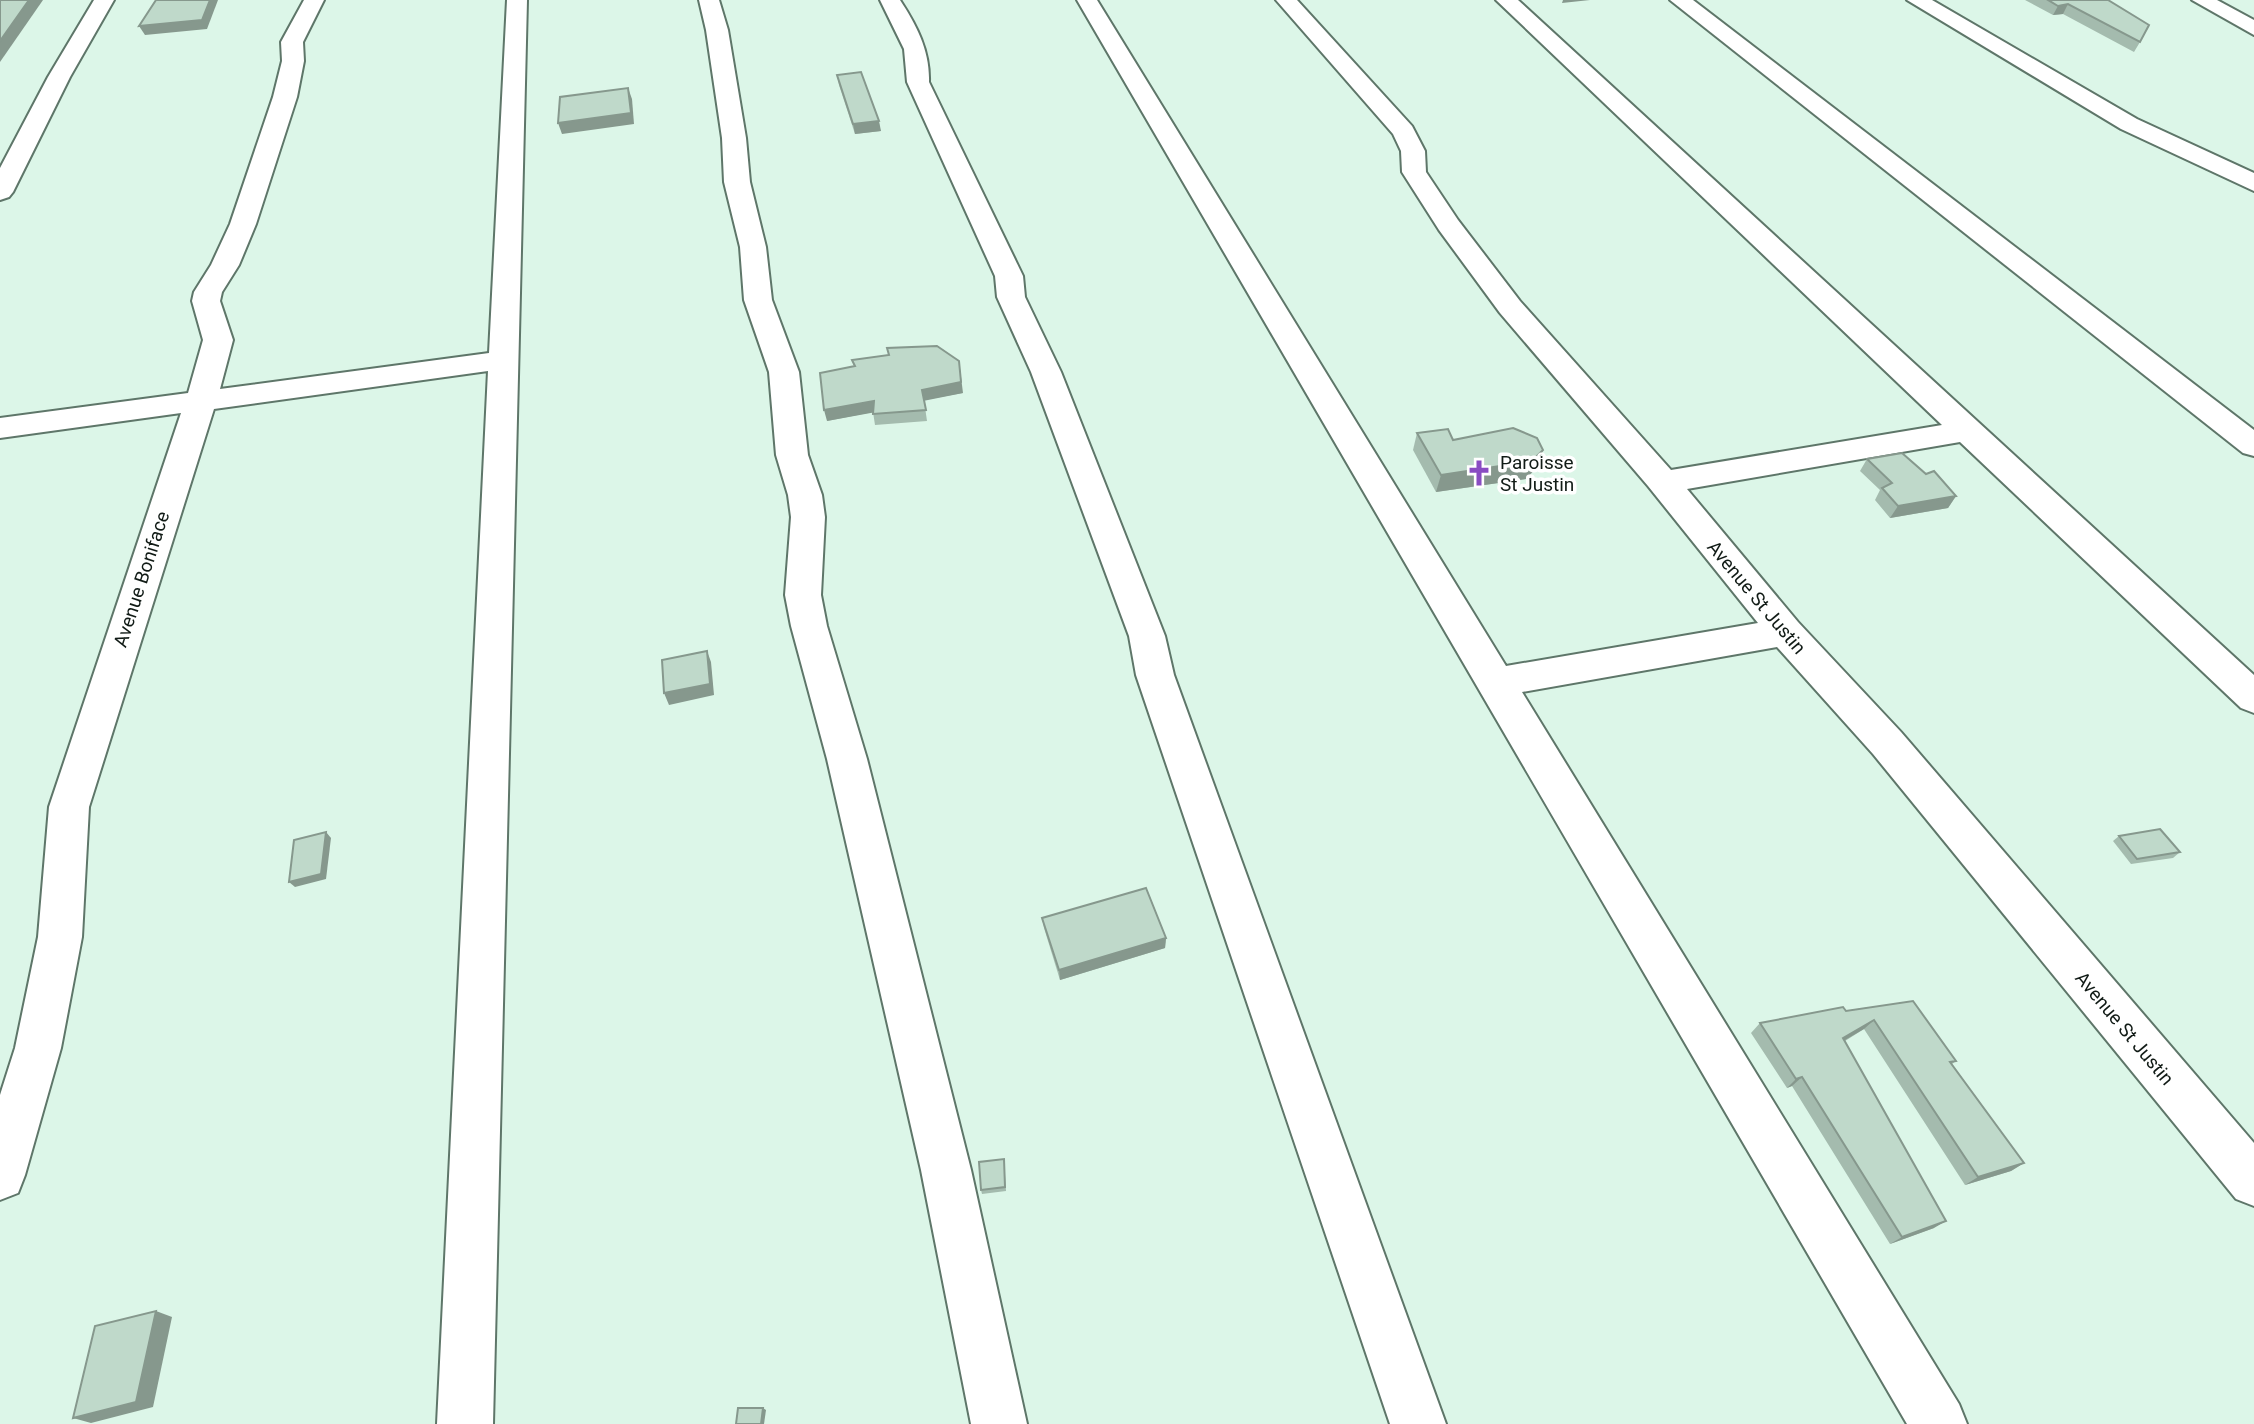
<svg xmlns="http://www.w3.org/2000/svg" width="2254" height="1424" font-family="Roboto,sans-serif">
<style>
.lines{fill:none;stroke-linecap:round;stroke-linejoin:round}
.minor-casing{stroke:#5e7669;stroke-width:4}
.minor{fill:#fff;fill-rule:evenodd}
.wall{fill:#a4bbae}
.shaded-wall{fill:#86988d}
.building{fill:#bfd9ca;stroke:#86988d;stroke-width:2}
.labels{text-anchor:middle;stroke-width:7;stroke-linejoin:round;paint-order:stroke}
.poi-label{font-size:19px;fill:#111b16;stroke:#fff;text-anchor:start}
.street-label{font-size:19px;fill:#111b16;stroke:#fff}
</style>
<rect width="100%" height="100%" fill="#dcf6e8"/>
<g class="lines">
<g class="minor-casing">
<g id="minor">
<polygon points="94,0 114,0 70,77 13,192 9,197 0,200 0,168 48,77"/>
<polygon points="304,0 324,0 303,42 304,61 297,97 256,224 239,265 222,292 220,301 233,340 220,389 489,353 507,0 527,0 493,1424 437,1424 488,371 214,409 89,807 82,937 61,1048 25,1175 18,1193 0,1200 0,1095 15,1048 38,937 49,807 181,413 0,438 0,418 188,393 203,340 192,301 194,292 211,265 230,224 273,97 282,61 281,42"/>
<polygon points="699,0 719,0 728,30 746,138 750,182 766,247 772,300 799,372 808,455 822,495 825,517 821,595 827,626 867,759 971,1170 1027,1424 971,1424 921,1170 827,759 791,626 785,595 791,517 788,495 776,455 769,372 744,300 740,247 724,182 722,138 706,30"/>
<path d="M880,0H900C917,26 930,51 929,82L1023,276L1025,297L1061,372L1165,636L1174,675L1446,1424H1390L1136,675L1129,636L1031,372L997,297L995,276L907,82L904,49Z"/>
<polygon points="1077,0 1097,0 1506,666 1758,623 1648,486 1500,313 1439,230 1402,172 1401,151 1393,134 1276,0 1297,0 1412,126 1425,151 1426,172 1458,220 1520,301 1671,470 1942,425 1496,0 1518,0 2254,675 2254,713 2241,708 1960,442 1687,489 1798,622 1901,732 2254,1143 2254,1206 2236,1199 1873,754 1777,647 1522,692 1959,1404 1967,1424 1907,1424"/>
<polygon points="1670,0 1693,0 2254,430 2254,456 2243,453"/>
<polygon points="1907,0 1932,0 2137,119 2254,173 2254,191 2121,129"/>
<polygon points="2192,0 2217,0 2254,20 2254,35"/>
</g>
</g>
<use href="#minor" class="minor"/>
</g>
<g class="wall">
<polygon points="2025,0 2108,0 2140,42 2134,52 2063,14 2053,15"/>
<polygon points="837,75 881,131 855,134 839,85"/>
<polygon points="852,360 963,393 924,400 927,421 875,425 873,412 827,421 854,366"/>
<polygon points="1417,433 1453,440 1537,467 1526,479 1436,492 1413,450"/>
<polygon points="1867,459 1926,474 1956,496 1948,508 1890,518 1875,500 1880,490 1860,471"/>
<polygon points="2119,836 2180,852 2173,858 2131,864 2113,841"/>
<polygon points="1042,918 1166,938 1165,948 1060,980 1044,928"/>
<polygon points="1913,1001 1956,1061 1952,1064 2024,1163 2011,1171 1965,1185 1864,1029 1845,1041 1934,1228 1890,1244 1792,1086 1787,1088 1751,1033 1760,1023"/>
<polygon points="1004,1159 1006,1191 982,1194 981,1190"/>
</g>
<g class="shaded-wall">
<polygon points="29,0 43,0 0,62 0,41"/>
<polygon points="210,0 218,0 207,29 145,35 139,26"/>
<polygon points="1563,0 1590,0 1562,3"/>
<polygon points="2068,4 2063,14 2053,15 2058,6"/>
<polygon points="628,88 632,99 634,124 562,134 558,123"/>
<polygon points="879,121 881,131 855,134 853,124"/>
<polygon points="959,361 963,393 923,401 922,390"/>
<polygon points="874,401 876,412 827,421 824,410"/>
<polygon points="1543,450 1537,467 1526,479 1436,492 1441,475"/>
<polygon points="1956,496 1948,508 1890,518 1898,506"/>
<polygon points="707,651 711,662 714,695 669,705 664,693"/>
<polygon points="326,832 331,838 326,879 295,887 289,882"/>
<polygon points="1166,938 1165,948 1060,980 1059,970"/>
<polygon points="1874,1020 1864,1029 1833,1047 1843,1038"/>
<polygon points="1802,1077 1792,1086 1787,1088 1796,1079"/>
<polygon points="2024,1163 2011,1171 1965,1185 1978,1177"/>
<polygon points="1946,1221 1934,1228 1890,1244 1902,1237"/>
<polygon points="156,1311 172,1317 153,1407 91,1423 73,1418"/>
<polygon points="763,1408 766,1410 764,1424 761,1424"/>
</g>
<g class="building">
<polygon points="0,0 29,0 0,41"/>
<polygon points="156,0 210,0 202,20 139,26"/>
<polygon points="2048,0 2108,0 2149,25 2140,42 2068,4 2058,6"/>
<polygon points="861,72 879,121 853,124 837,75"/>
<polygon points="628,88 631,113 558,123 560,97"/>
<polygon points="937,346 959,361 961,382 922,390 926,410 873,414 874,401 824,410 820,373 855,366 852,360 889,355 887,348"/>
<polygon points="1513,428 1537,438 1543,450 1532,461 1441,475 1417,433 1448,429 1453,440"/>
<polygon points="1902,453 1926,474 1934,471 1956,496 1898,506 1882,488 1892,483 1867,459"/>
<polygon points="707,651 710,684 664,693 662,660"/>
<polygon points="2160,829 2180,852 2137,859 2119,836"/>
<polygon points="326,832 321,874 289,882 294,840"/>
<polygon points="1146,888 1166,938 1059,970 1042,918"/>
<polygon points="1913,1001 1956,1061 1950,1062 2024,1163 1978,1177 1874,1020 1843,1038 1946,1221 1902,1237 1802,1077 1796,1079 1760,1023 1843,1007 1846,1011"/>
<polygon points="1004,1159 1005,1187 981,1190 979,1162"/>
<polygon points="156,1311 136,1402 73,1418 95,1326"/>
<polygon points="738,1408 763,1408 761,1424 736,1424"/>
</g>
<defs>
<g id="church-bare" transform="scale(2.1)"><path d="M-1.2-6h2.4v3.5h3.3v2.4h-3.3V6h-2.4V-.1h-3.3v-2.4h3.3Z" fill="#894cc2" stroke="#fff" stroke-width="2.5" paint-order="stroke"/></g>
</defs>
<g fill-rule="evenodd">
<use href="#church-bare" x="1479" y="473"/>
</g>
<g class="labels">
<g class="poi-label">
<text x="1500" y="469">Paroisse<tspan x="1500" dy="22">St Justin</tspan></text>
</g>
<g class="street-label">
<text transform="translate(141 579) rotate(-72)" y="7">Avenue Boniface</text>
<text transform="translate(1757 597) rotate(50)" y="7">Avenue St Justin</text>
<text transform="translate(2125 1028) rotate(50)" y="7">Avenue St Justin</text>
</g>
</g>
</svg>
